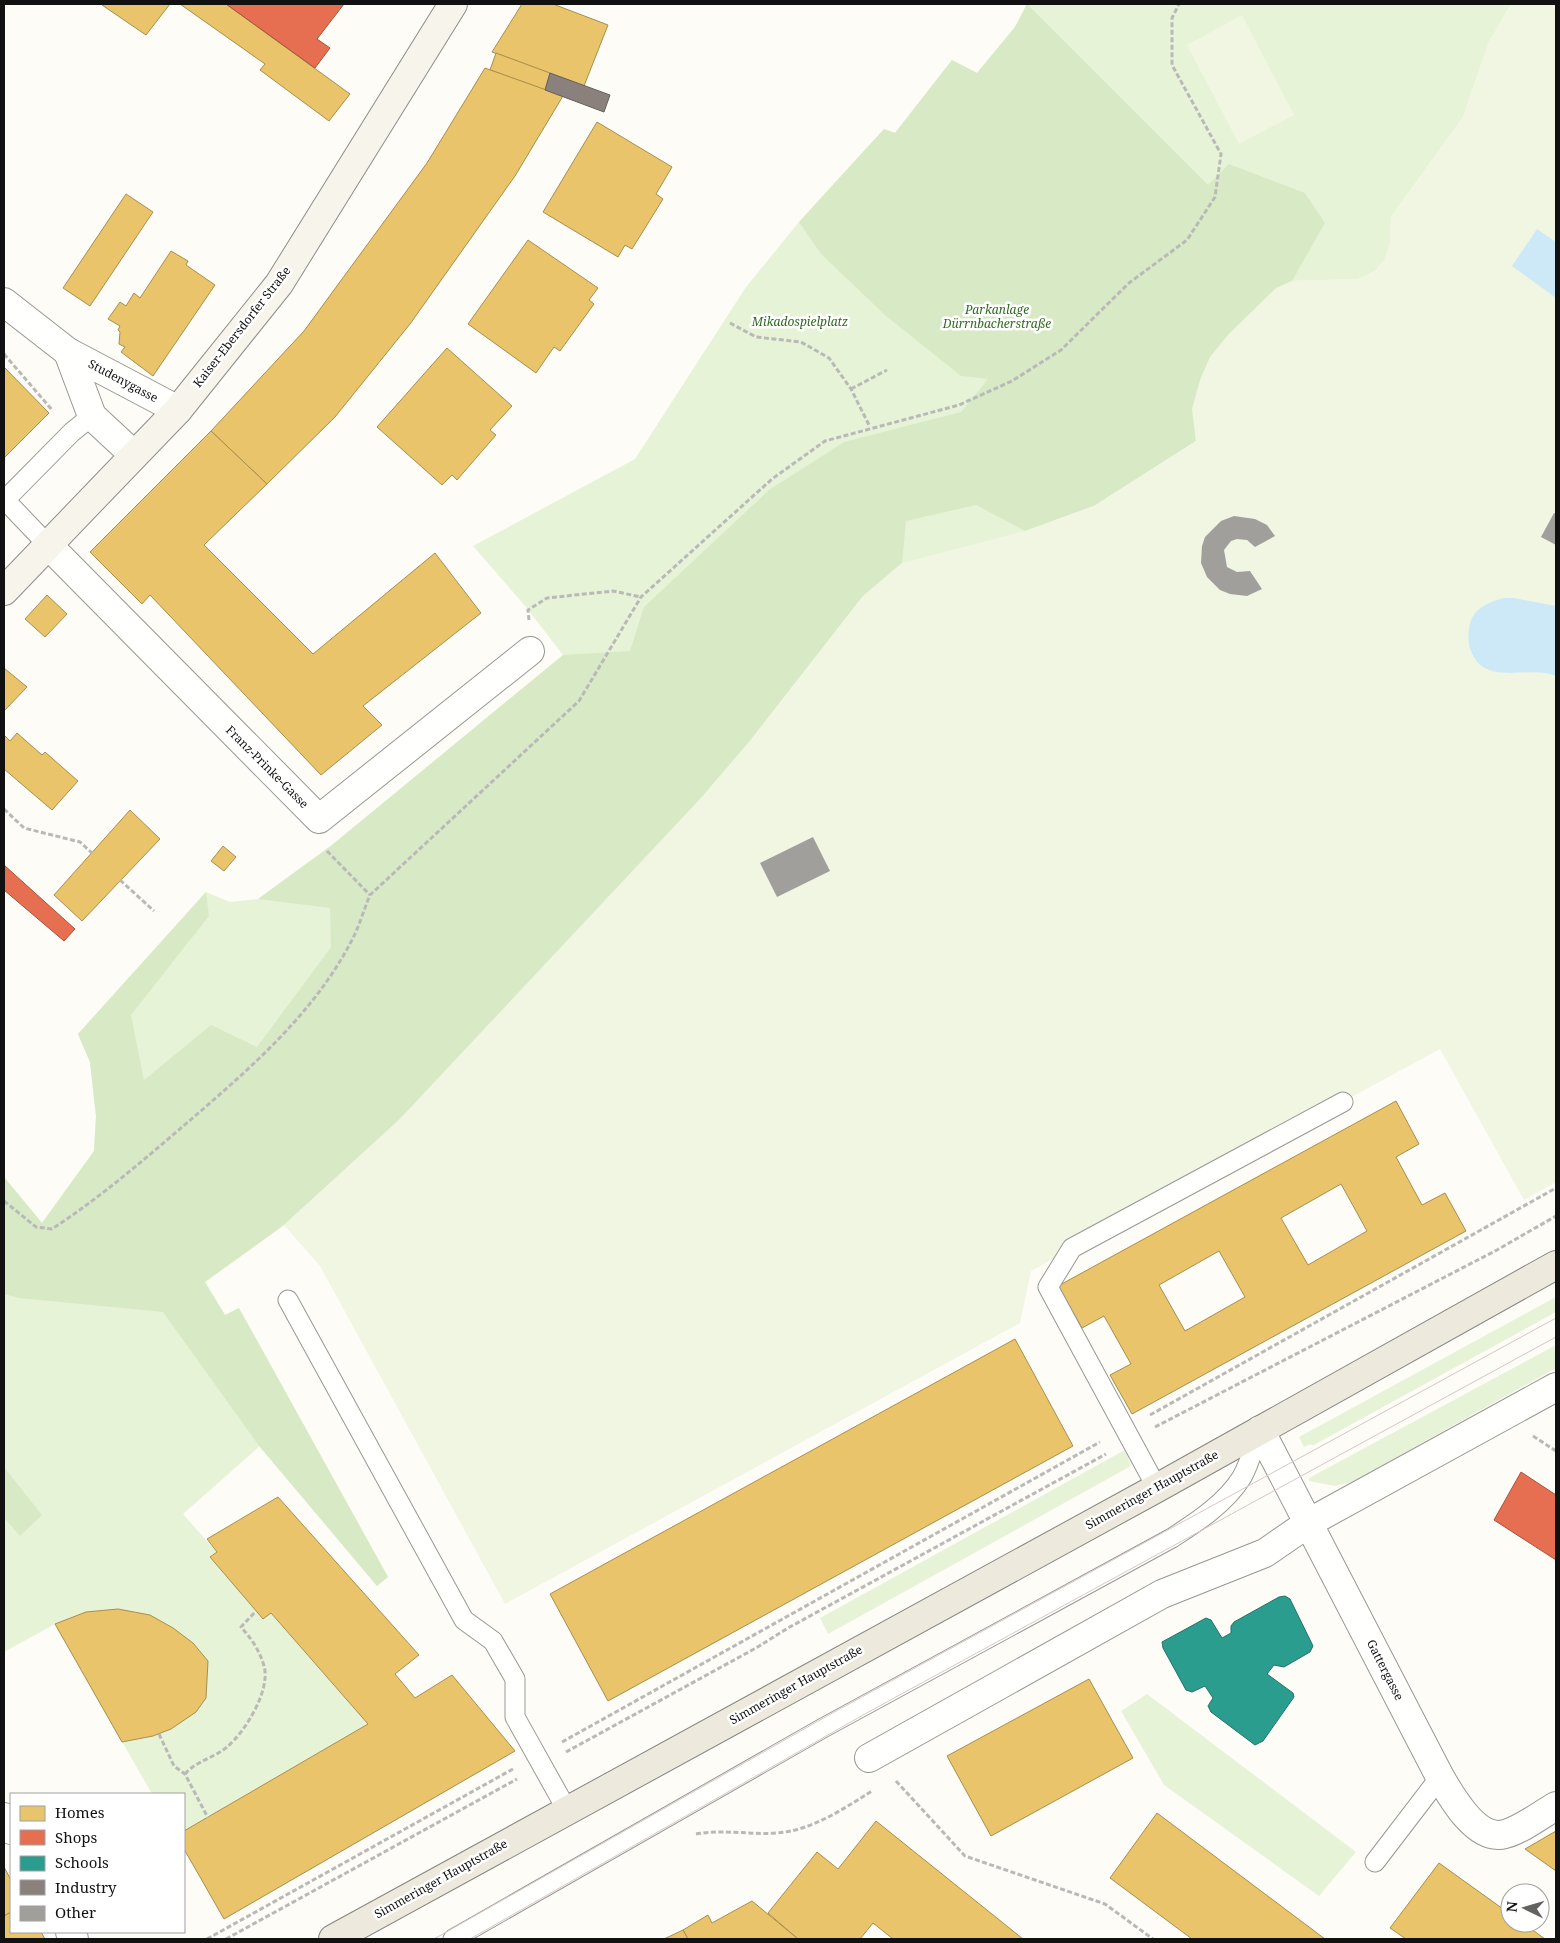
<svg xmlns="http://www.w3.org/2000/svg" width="1560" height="1943" font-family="'Noto Serif',serif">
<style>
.green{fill:#e7f3d7}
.forest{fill:#d8eac5}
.pitch{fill:#f0f6e1}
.water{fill:#cde8f7}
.homes{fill:#e9c46a;stroke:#a88e4f;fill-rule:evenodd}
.shops{fill:#e76f51;stroke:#a7533e}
.schools{fill:#2a9d8f;stroke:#227369}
.industry{fill:#8a817c;stroke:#665f5c}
.building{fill:#a19f9c}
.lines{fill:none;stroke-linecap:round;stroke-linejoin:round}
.service-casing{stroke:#979795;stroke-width:21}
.minor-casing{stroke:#979795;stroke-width:30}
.secondary-casing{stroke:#8e8d8b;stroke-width:30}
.primary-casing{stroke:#858482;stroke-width:30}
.path{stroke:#b9b9b8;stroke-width:3;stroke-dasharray:5 2.5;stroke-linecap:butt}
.service{stroke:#fffffe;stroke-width:19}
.minor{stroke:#fffffe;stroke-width:28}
.secondary{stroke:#f6f4eb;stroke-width:28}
.primary{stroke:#ede9dc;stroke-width:28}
.tram{stroke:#d9c6c7;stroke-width:1}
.labels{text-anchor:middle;stroke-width:5;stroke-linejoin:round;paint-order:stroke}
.park-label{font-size:12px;font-style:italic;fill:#2f6b1f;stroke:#fff}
.street-label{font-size:12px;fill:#111;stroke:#fff}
</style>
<rect width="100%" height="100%" fill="#fdfcf7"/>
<g class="green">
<polygon points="1027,4 1511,4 1489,42 1463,117 1391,217 1390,242 1385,259 1375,271 1358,279 1292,281 1200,380 284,1225 205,1282 225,1315 239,1308 388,1577 377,1586 260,1446 183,1514 368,1724 184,1831 184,1794 152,1794 55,1624 4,1652 4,1177 42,1223 94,1151 96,1116 90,1062 78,1034 206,892 230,902 258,899 332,845 563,655 526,607 473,546 635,459 746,287 799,222 884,129 895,133 952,60 977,73 1015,27"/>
<polygon points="1556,1297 1556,1312 1312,1446 1311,1444 1304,1447 1299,1437"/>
<polygon points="1556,1345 1556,1368 1352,1482 1335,1486 1309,1481 1309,1478"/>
<polygon points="1125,1450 1131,1466 828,1634 820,1618"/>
<polygon points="1147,1694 1356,1852 1319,1896 1164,1785 1121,1711"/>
</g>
<g class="forest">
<polygon points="1027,4 1208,185 1229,164 1305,193 1325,223 1292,281 1276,288 1228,335 1193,409 1196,441 1094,506 1025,531 976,505 906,521 902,563 863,596 749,742 701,798 399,1120 284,1225 205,1282 225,1315 239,1308 388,1577 377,1586 259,1446 163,1312 19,1298 4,1294 4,1177 42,1223 94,1151 96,1116 90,1062 78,1034 206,892 209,916 131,1015 144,1080 211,1025 257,1047 331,947 330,908 258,899 332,845 563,655 630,651 644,607 769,490 844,442 961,412 988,379 961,376 886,316 821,254 799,222 884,129 895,133 952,60 977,73 1015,27"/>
<polygon points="4,1467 42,1515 20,1536 4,1518"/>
</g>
<g class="pitch">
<polygon points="1511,4 1556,4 1556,1182 1524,1200 1440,1049 1031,1271 1020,1323 505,1604 320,1266 284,1225 399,1120 701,798 749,742 863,596 902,563 1025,531 1094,506 1184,449 1196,441 1192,409 1200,380 1210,357 1228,335 1276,288 1292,281 1358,279 1375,271 1385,259 1390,242 1391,217 1463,117 1489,42"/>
<polygon points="1242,15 1294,115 1239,144 1187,45"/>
</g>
<g class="water">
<polygon points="1537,229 1556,242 1556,298 1512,266"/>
<path d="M1504,598H1514L1556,606V676C1529,664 1485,688 1471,651C1467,642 1468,627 1472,618C1478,606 1492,601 1504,598Z"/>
</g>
<g class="homes">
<polygon points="103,4 170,4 146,35 102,5"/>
<polygon points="180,4 226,4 350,94 329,121 260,70 265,64"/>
<polygon points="522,4 553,4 608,25 584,86 492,52"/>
<polygon points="496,53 550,73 545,90 490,70"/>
<polygon points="485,68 563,96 515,176 410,324 335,417 267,484 211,431 304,331 427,163"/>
<polygon points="597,122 672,167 656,194 663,199 632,249 625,245 618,257 543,212"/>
<polygon points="126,194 153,212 90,306 63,288"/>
<polygon points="528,240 598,288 589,300 594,304 560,351 554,347 536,373 468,324"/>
<polygon points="171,251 188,261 186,265 215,285 153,376 121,352 125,347 119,344 120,332 118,330 120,326 108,319 120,302 126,306 134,293 140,298"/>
<polygon points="447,348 512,406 490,430 496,435 457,480 452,475 442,485 377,427"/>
<polygon points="4,367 49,413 4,458"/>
<polygon points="211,431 267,484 204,545 313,654 435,553 481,613 363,706 382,725 321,775 150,595 142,604 90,552"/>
<polygon points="47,595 67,614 45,637 25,619"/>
<polygon points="4,668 27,687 4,711"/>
<polygon points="17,733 42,755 45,752 78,781 52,810 4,769 4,735 10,741"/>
<polygon points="130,810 160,839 82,921 54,895"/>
<polygon points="223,846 236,857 224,871 211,861"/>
<path d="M1396,1101L1419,1144L1396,1157L1422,1205L1445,1193L1466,1231L1132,1414L1110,1375L1131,1364L1104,1316L1082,1328L1058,1286ZM1341,1184L1367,1231L1308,1265L1281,1218ZM1219,1251L1245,1297L1185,1331L1159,1285Z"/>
<polygon points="1015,1339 1073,1446 608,1701 550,1594"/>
<polygon points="278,1497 419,1655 395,1674 415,1698 452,1675 515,1751 224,1919 184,1849 184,1831 368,1724 271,1613 263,1619 210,1557 217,1552 207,1539"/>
<polygon points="118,1609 150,1615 173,1628 193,1643 208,1661 206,1698 196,1712 171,1729 153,1736 122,1742 55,1624 86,1612"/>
<polygon points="1089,1679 1133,1758 991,1836 947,1756"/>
<polygon points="1157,1813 1325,1939 1192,1939 1110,1878"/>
<polygon points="876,1821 1023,1939 893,1939 873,1923 860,1939 798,1939 768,1913 817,1852 838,1869"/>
<polygon points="1556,1831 1556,1871 1525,1849"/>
<polygon points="1439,1863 1510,1914 1510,1923 1523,1923 1545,1939 1406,1939 1390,1928"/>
<polygon points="4,1867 11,1880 11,1912 4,1916"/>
<polygon points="752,1901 798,1939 688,1939 683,1930 708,1915 712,1923"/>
<polygon points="11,1912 11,1932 41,1932 45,1939 4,1939 4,1916"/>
<polygon points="683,1930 688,1939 664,1939"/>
</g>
<g class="shops">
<polygon points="226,4 344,4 317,39 330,48 315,68"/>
<polygon points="4,865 75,929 64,941 4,890"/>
<polygon points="1521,1472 1556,1495 1556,1560 1494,1520"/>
</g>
<polygon class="schools" points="1285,1596 1290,1599 1313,1646 1310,1652 1284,1667 1274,1665 1267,1674 1293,1693 1294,1697 1263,1741 1255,1745 1211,1712 1208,1706 1213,1698 1205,1686 1192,1692 1186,1690 1163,1648 1162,1642 1206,1618 1211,1620 1222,1638 1231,1633 1231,1626 1234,1622 1279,1597"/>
<polygon class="industry" points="550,73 610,95 604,112 545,90"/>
<g class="building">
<polygon points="1554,513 1556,514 1556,545 1541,537"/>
<polygon points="1234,516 1255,519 1267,525 1275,536 1255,547 1247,540 1237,539 1231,541 1224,550 1227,567 1237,572 1250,571 1262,589 1247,596 1230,594 1220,590 1207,577 1201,563 1202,546 1205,537 1221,521"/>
<polygon points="813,837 830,871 777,897 760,863"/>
</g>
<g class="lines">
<g class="service-casing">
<g id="service">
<polyline points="5,500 47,544"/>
<polyline points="4,501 72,432 92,416"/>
<polyline points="288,1300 464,1620 493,1641 515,1679 515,1717 567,1810"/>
<polyline points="1157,1488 1048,1287 1072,1248 1343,1102"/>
<polyline points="1375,1862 1440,1777"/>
<path d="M453,1939L823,1728L1172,1538C1197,1522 1226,1503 1242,1477C1250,1463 1254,1445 1260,1430"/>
</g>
</g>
<g class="minor-casing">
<g id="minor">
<polyline points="4,302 68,352 178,410"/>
<polyline points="68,352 92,416 134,455"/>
<polyline points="47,544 319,819 530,651"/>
<path d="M1260,1430L1440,1777C1452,1798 1477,1842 1505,1834C1521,1830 1542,1814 1556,1806"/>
<polyline points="869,1758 1162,1594 1265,1553 1310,1522 1556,1387"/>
<polyline points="4,1817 11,1830"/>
<polyline points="70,1932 74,1939"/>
</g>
</g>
<g class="secondary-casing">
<polyline id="secondary" points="4,591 178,410 279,284 453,4"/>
</g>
<g class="primary-casing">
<polyline id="primary" points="333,1939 1157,1488 1556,1265"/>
</g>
<g class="path">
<polyline points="730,323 756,337 801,342 829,358 851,389 870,427"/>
<polyline points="4,354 53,411"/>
<polyline points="851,389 887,370"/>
<polyline points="529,620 528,610 547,598 613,591 641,597"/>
<polyline points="4,809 24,828 80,842 92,853"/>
<polyline points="327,851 370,895"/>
<polyline points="120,880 154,911"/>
<path d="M4,1201L36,1227L52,1229C98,1199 139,1164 181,1128C245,1073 314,1015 353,938C360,924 364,909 370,895L579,701L641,597L772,479L825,441L959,405L1012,381L1061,350L1129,283L1187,240L1215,197L1221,154L1172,65V18L1179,4"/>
<polyline points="1150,1415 1556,1188"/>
<polyline points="1155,1427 1497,1250 1556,1216"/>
<polyline points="1533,1436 1556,1451"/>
<polyline points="159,1734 174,1766 185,1774 208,1818"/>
<polyline points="562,1742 1100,1442"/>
<polyline points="566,1752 756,1648 788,1628 1106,1454"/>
<path d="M185,1774C196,1761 214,1758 227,1747C245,1732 271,1690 264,1666C260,1651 251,1638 241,1627L256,1611"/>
<polyline points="896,1781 965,1856 1105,1904 1153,1939"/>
<path d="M696,1834C724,1829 750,1835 777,1833C813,1830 843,1809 872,1791"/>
<polyline points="207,1939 513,1769"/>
<polyline points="226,1939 517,1779"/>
</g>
<use href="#service" class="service"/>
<use href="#minor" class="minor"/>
<use href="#secondary" class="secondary"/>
<use href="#primary" class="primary"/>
<g class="tram">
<polyline points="434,1939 827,1716 1556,1318"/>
<polyline points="470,1939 863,1715 1556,1337"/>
</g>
</g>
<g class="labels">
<g class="park-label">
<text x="997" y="314">Parkanlage<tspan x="997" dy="14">Dürrnbacherstraße</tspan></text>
<text x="800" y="326">Mikadospielplatz</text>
</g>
<g class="street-label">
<text transform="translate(242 327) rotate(-52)" y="4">Kaiser-Ebersdorfer Straße</text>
<text transform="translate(123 381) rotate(28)" y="4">Studenygasse</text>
<text transform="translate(267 767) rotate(45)" y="4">Franz-Prinke-Gasse</text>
<text transform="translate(1152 1490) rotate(-29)" y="4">Simmeringer Hauptstraße</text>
<text transform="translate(1385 1670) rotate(63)" y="4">Gattergasse</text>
<text transform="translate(796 1685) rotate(-29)" y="4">Simmeringer Hauptstraße</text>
<text transform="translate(441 1879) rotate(-29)" y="4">Simmeringer Hauptstraße</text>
</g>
</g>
<rect width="1560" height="1943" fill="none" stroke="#111111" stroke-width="10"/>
<rect x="10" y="1793" width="175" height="140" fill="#ffffff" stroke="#a0a0a0"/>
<rect x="20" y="1806" width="25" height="15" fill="#e9c46a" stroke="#a0a0a0"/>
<text x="55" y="1818" font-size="15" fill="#111111">Homes</text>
<rect x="20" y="1830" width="25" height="15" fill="#e76f51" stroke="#a0a0a0"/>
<text x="55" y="1843" font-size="15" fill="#111111">Shops</text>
<rect x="20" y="1856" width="25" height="15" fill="#2a9d8f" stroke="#a0a0a0"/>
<text x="55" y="1868" font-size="15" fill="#111111">Schools</text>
<rect x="20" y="1880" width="25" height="15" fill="#8a817c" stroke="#a0a0a0"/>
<text x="55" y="1893" font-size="15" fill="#111111">Industry</text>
<rect x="20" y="1906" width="25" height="15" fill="#a19f9c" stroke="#a0a0a0"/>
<text x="55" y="1918" font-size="15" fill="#111111">Other</text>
<g transform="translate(1525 1908) rotate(275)"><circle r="24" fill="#ffffff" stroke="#a0a0a0"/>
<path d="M0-4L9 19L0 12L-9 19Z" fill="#646362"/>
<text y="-8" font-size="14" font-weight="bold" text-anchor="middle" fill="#111111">N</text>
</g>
</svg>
